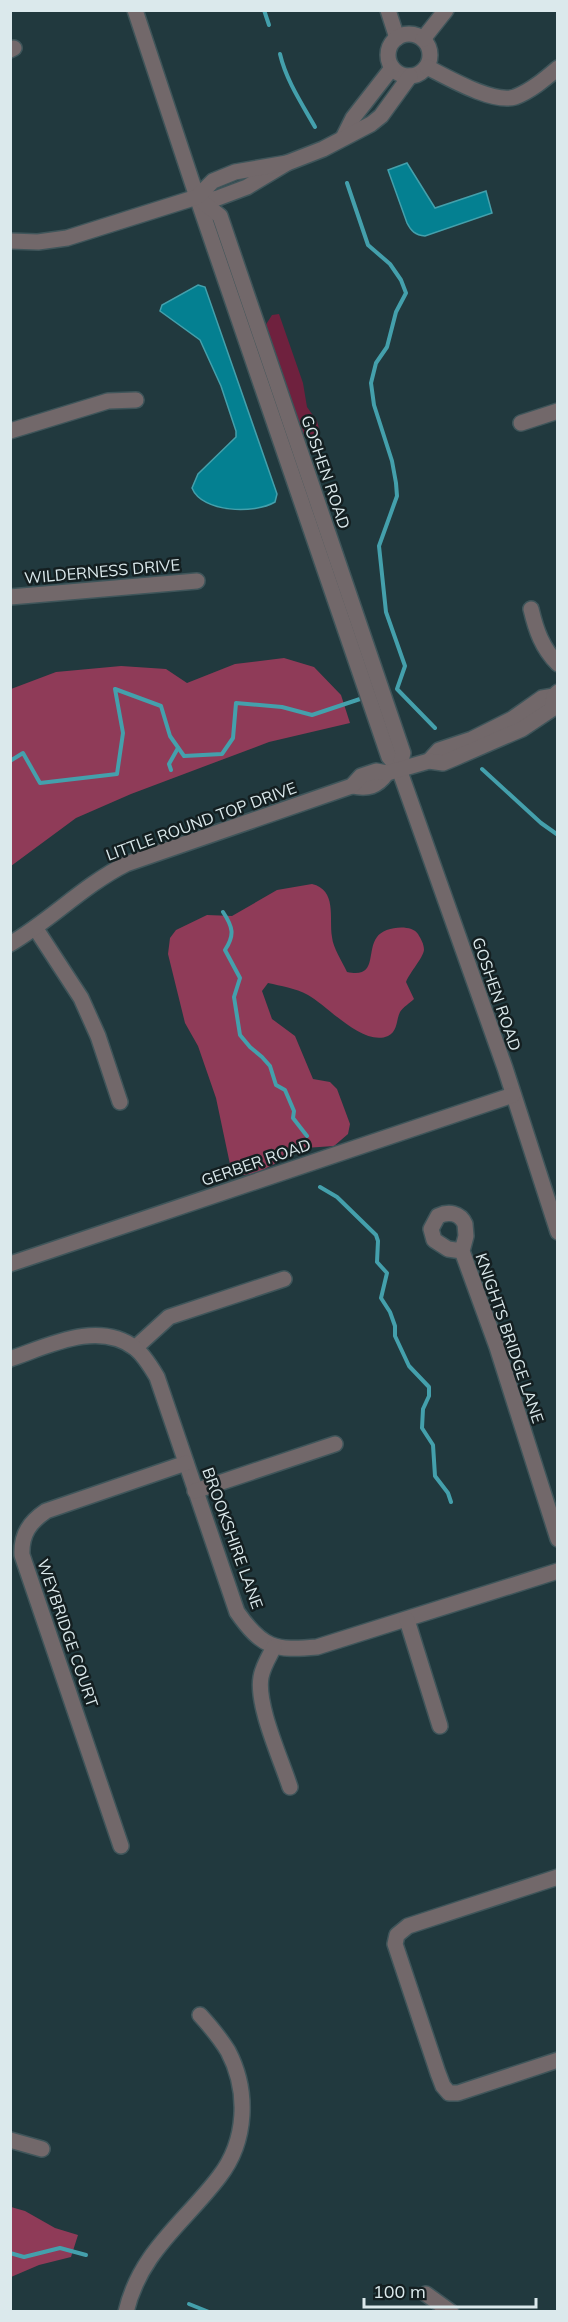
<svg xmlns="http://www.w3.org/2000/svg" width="568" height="2322" font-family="Mulish,sans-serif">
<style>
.green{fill:#6f213e}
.forest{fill:#8f3b58}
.water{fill:#048091;stroke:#44a0ac;stroke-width:1.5}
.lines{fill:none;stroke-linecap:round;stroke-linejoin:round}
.stream{stroke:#44a0ac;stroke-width:4}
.minor-casing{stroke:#3f555a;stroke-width:18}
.minor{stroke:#72686a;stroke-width:15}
.labels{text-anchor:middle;stroke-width:5;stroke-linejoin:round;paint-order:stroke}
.street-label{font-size:16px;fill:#dbe9ec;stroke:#141f21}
</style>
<rect width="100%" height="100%" fill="#21393e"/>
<polygon class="green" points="279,314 303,383 307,407 317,421 320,432 314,438 302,435 265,326 272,315"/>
<g class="forest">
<polygon points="284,658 314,667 341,695 350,723 269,742 131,794 76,818 11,866 11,689 56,672 121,666 166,669 187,683 235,664"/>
<path d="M312,884C337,890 329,917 332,937C333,948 342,961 347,972C378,979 366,951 377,937C383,927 411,923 418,934C421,939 424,944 424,950C423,958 410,972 406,982L414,999C410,1003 403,1007 400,1012C396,1020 398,1031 388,1036C363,1047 328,1006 308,995C295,988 281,986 268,983L262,991L272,1019L295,1036L313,1079L330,1082L337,1089L350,1124L348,1134L334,1146L305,1148L255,1174L237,1175L231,1169L216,1098L198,1046L185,1023L168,954L170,938L176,930L207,915L232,916L277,890Z"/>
<polygon points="11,2207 25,2211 55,2228 78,2235 71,2257 39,2265 11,2277"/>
</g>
<g class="water">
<path d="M407,163L435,208L486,191L492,213L425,236C415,235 411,231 407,223L388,170Z"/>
<path d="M198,285L205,287L277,494L275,502C255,514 202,513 192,488L198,474L236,437V431L221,386L200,340L160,311L162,305Z"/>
</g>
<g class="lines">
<g class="stream">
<polyline points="264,10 269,25"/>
<path d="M280,54C286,80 302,104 315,127"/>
<polyline points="347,183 368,245 390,264 401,280 406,293 396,312 387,347 376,363 371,383 374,405 392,461 396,483 397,496 379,546 386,612 405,666 397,689 435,728"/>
<polyline points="10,761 23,753 40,783 117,774 123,733 115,689 161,706 170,736 184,756 222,754 233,738 236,703 282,707 312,715 360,699"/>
<polyline points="482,769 541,823 558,835"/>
<polyline points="171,770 169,764 178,748"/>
<path d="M223,912C233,927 235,935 225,950L240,978L234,997L240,1035L250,1047L262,1057L270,1066L276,1085L285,1090L294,1111L293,1118L307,1136"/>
<polyline points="320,1187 337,1197 376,1235 378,1241 377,1262 387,1273 381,1298 390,1312 395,1326 395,1336 409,1366 429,1387 429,1396 423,1409 422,1428 433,1445 435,1476 448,1493 451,1502"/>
<polyline points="10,2253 24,2257 60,2248 86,2255"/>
<polyline points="189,2304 209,2312"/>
</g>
<g class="minor-casing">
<g id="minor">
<polyline points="135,10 197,197 389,757 399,769 505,1068 558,1232"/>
<polyline points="388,10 397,38"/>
<circle cx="409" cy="55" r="21"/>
<polyline points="423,39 446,10"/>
<polyline points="10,50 14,48"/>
<path d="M427,67C447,77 493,104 515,97C531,91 545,79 558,68"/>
<polyline points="343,138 353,118 392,68"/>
<polyline points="197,197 215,199 247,187 287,163 323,149 371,124 381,116 410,76"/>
<polyline points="199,199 220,216 403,753 399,769"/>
<polyline points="10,241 38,242 67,238 197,197 213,181 235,172 287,163"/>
<polyline points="521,423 558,411"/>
<polyline points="10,431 108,401 136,400"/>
<polyline points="10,597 197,581"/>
<path d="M531,609C536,630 542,648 558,664"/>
<polyline points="429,761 439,750 472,739 512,719 542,698 554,696"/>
<path d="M352,786C368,789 377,787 387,773"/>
<polyline points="36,929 81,998 98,1036 120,1102"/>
<path d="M10,944C51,920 84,885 126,864L352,786L361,776L376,771L387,773L429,761L443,763L455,758L522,729L552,709L554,696L558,692"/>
<path d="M462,1251L448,1249L434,1240L431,1229L438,1216C449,1211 460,1213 465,1224L466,1236L462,1251L497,1347L558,1539"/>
<polyline points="10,1264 513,1095"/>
<polyline points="135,1348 169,1317 284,1279"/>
<path d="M10,1359C48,1346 98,1320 135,1348C144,1355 151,1367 157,1377L237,1612C262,1648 275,1651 317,1647L558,1571"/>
<polyline points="195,1491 335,1444"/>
<polyline points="407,1620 440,1726"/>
<path d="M274,1647C269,1657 263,1666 261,1677C256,1705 281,1759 290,1787"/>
<path d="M121,1846L22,1555C21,1534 30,1522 46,1511L186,1463"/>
<polyline points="558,1877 408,1926 397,1935 395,1944 438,2073 443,2086 449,2093 458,2093 558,2060"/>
<polyline points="10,2140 42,2149"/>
<polyline points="426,2294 451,2312"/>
<path d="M126,2312C140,2252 184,2223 219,2177C247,2141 249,2091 228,2051C220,2038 210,2026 200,2015"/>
</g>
</g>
<use href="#minor" class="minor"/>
</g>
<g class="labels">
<g class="street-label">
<text transform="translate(326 472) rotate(71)" y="6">GOSHEN ROAD</text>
<text transform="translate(102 571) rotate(-5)" y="6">WILDERNESS DRIVE</text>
<text transform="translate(201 821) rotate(-20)" y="6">LITTLE ROUND TOP DRIVE</text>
<text transform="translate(497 994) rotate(71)" y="6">GOSHEN ROAD</text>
<text transform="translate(256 1162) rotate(-19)" y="6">GERBER ROAD</text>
<text transform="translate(510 1338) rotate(71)" y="6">KNIGHTS BRIDGE LANE</text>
<text transform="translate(233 1538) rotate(70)" y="6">BROOKSHIRE LANE</text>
<text transform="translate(68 1633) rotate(71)" y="6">WEYBRIDGE COURT</text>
</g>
</g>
<rect width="568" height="2322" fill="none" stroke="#dbe9ec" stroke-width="24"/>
<path d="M364 2298v9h172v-9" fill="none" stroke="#dbe9ec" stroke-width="3"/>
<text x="373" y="2298" font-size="18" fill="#dbe9ec" stroke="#141f21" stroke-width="4.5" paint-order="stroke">100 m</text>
</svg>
